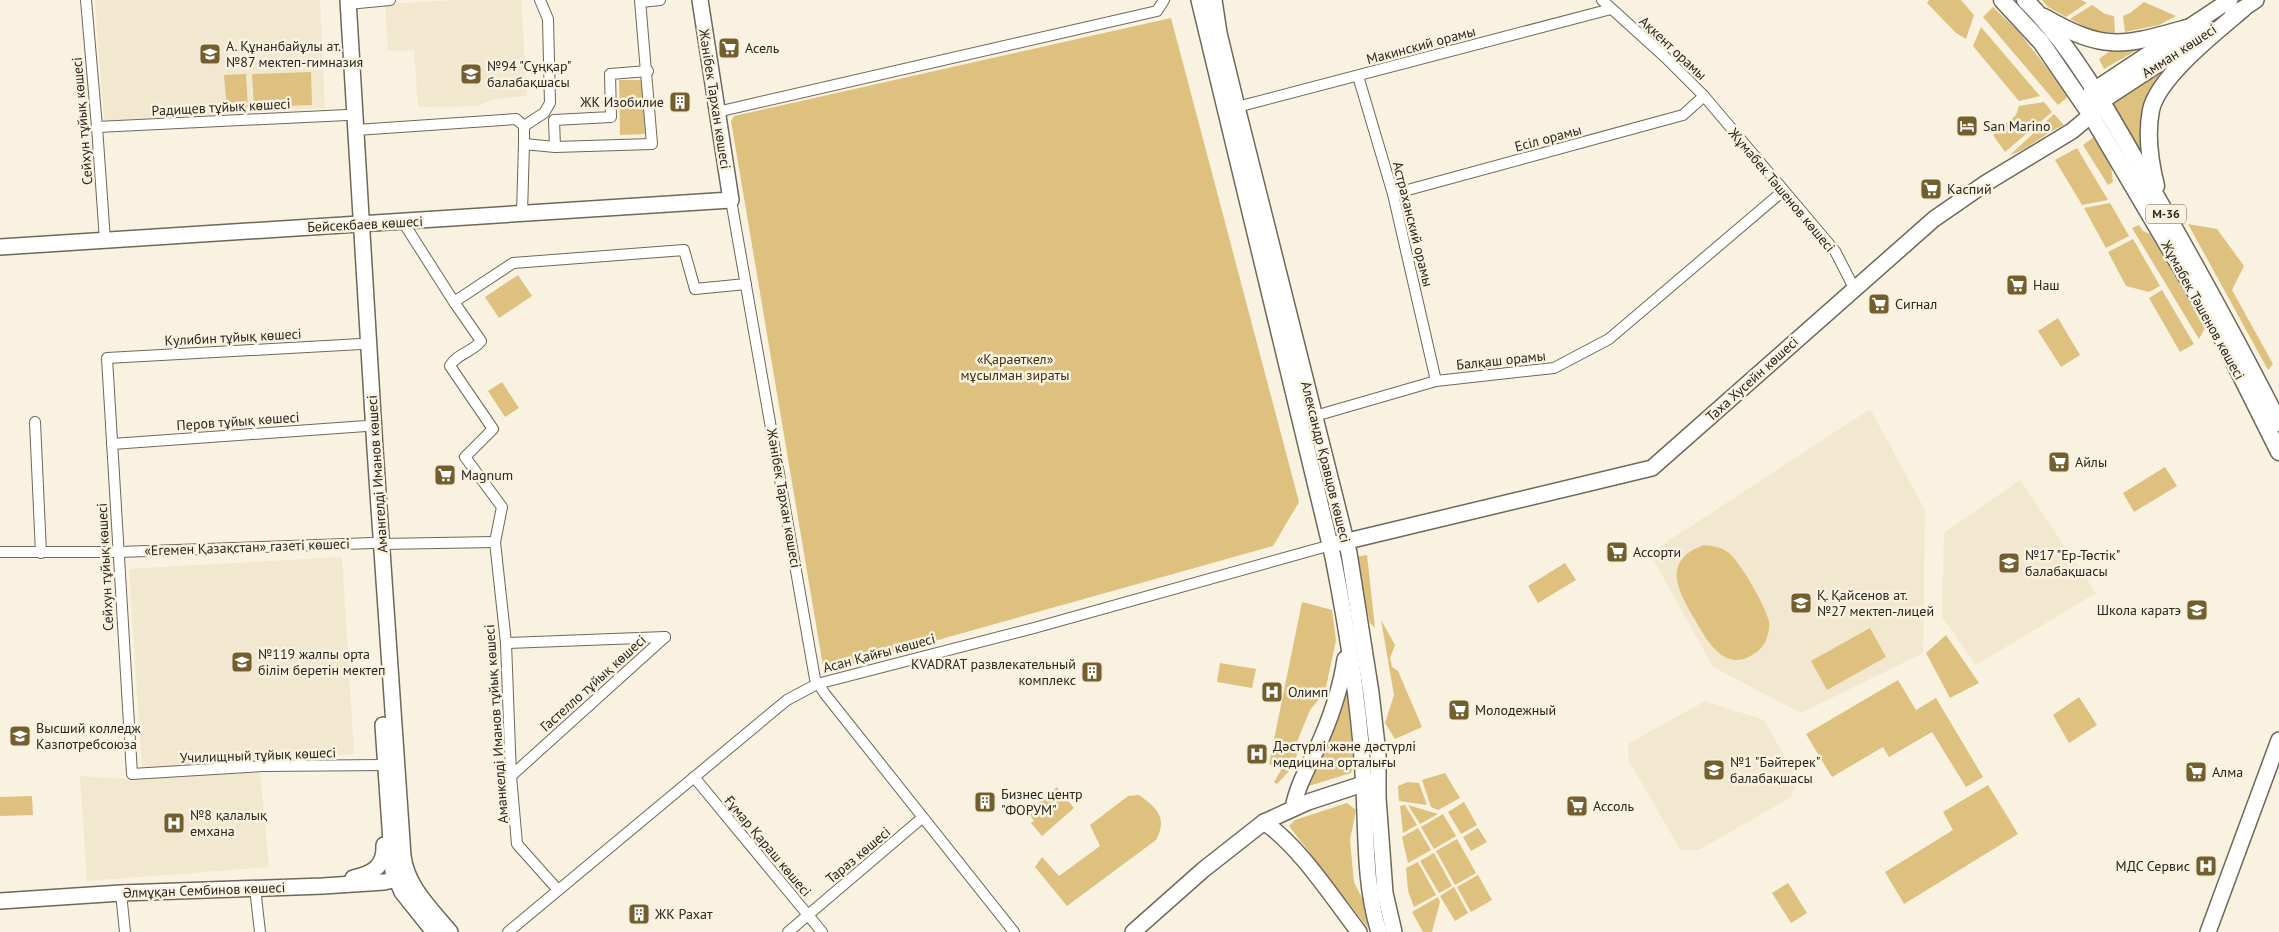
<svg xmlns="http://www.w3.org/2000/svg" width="2279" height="932" font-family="'PT Sans',sans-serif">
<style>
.built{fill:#f2e7cf}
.green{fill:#dec17f}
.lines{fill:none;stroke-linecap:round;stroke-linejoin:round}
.street-casing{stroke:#6f6859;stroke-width:12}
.secondary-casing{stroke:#6f6859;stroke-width:18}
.primary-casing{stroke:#6f6859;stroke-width:19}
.street{stroke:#fff;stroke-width:10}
.secondary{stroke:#fff;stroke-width:15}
.primary{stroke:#fff;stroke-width:16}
.labels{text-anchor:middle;stroke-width:5;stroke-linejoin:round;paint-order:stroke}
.shield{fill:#f9f2e0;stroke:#68645a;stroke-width:1}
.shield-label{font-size:12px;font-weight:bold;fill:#2a2720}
.street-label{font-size:14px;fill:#2a2720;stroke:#f9f2e0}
.poi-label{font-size:14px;fill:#2a2720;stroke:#f9f2e0;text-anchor:start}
.park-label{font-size:14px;fill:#3f3110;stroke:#f9f2e0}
</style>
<rect width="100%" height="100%" fill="#f9f2e0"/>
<g class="built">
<polygon points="95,0 320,0 325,108 104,121"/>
<polygon points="454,0 521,0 527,96 495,99 476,106 418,107 414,50 388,51 385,4"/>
<polygon points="1870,409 1925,510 1923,653 1801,713 1713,667 1650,553"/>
<polygon points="2020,480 2096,593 1976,665 1942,617 1944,533"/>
<polygon points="342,557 354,754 142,770 129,569"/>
<polygon points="1705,701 1764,720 1798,780 1791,797 1699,850 1680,849 1629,761 1628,744"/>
<polygon points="260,772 269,867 87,881 80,776 128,779"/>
</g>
<g class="green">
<polygon points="1929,0 1961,0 1974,15 1966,39 1956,33 1927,3"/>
<polygon points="2042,0 2081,0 2087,3 2066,17 2048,7"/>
<polygon points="2144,2 2176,16 2159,25 2125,32 2123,16 2130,13"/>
<polygon points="2092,5 2105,14 2114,16 2115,33 2091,30 2070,19"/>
<polygon points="1993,7 2018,31 2069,96 2058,105 1983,17"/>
<polygon points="1171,18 1299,502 1273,546 824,672 731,121 734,116"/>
<polygon points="1981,27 2040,96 2019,101 1973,46"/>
<polygon points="2144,46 2104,69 2099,59 2113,49"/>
<polygon points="2173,62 2142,121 2141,144 2145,166 2109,103"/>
<polygon points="311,72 312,105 254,107 252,74"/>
<polygon points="246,74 248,109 227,110 224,75"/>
<polygon points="619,80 644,80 645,134 620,135"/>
<polygon points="2044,102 2052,112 2005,152 1993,135 2016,115 2019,106"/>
<path d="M2054,114L2064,125C2044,133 2030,149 2010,155Z"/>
<polygon points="2094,137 2111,167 2113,182 2108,185 2083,145"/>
<polygon points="2077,148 2108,200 2082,205 2055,160"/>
<polygon points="2110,203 2129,236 2106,248 2084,208"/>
<polygon points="2188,224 2217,229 2244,266 2232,290 2273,364 2268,370"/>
<polygon points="2139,225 2143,231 2150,234 2205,328 2199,339 2132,228"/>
<polygon points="2133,239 2160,286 2149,292 2126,286 2108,252"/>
<polygon points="518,275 532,296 499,318 485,297"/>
<polygon points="2162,290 2194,344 2180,352 2149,298"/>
<polygon points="2058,318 2080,355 2061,367 2038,331"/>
<polygon points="502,382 519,408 505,417 488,391"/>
<polygon points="2165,467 2177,486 2134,512 2123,493"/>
<path d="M1704,545C1713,546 1722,547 1729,553C1741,563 1766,607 1769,622C1770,632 1766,644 1759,650C1727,677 1708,643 1694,618C1677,589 1662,560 1704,545Z"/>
<polygon points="1367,555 1375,628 1370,623 1355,557"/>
<polygon points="1565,563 1576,580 1538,603 1528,586"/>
<polygon points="1302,602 1332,610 1336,640 1325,692 1310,710 1296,744 1299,749 1292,768 1277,784 1274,782 1281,770 1269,764"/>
<polygon points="1381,620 1395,645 1390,658 1392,667 1398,671 1422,727 1395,739 1385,723 1394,695"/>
<polygon points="1870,628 1886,657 1827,690 1811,661"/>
<polygon points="1946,635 1979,683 1950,698 1926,653"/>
<polygon points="1220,663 1256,669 1252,688 1217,682"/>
<polygon points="1898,680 1916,710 1936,698 1983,777 1966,787 1932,732 1889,757 1883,747 1832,777 1806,734"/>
<polygon points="1347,693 1354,764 1351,773 1302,788 1323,754"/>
<polygon points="2079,697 2097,725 2069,743 2053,715"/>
<polygon points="1445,773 1460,798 1438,810 1431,807 1422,780"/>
<polygon points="1408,782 1419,783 1427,805 1399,801 1398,786"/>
<polygon points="1988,785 2018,834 1904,904 1885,872 1953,830 1943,812"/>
<polygon points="1057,787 1074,808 1042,836 1031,823 1034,821 1028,812"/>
<path d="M1139,795C1157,808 1168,818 1156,840L1067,906L1035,867L1042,857L1059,876L1100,846L1090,825L1128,796Z"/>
<polygon points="32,796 33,815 0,816 0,797"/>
<polygon points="1464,802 1477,825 1461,834 1448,812"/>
<polygon points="1347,803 1356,810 1350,840 1354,882 1364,902 1368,928 1289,826 1295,820"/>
<polygon points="1405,805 1417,825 1403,833 1400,806"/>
<polygon points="1408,805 1438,814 1420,824"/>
<polygon points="1443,814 1456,836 1434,849 1421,827"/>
<polygon points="1418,828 1431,850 1408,863 1402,837"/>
<polygon points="1478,828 1487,842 1471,851 1463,837"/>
<polygon points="1457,839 1476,873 1455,885 1436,851"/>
<polygon points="1434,853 1452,886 1439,893 1420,861"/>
<polygon points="1418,862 1436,895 1414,907 1408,891 1406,868"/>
<polygon points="1478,875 1492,900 1471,912 1457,887"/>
<polygon points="1788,883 1807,913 1791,923 1772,893"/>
<polygon points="1454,887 1468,913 1455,921 1440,896"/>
<polygon points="1438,897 1440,902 1432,932 1423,932 1412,912"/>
</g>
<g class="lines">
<g class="street-casing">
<g id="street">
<polyline points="86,0 97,127 105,240"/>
<polyline points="1602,0 1665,57 1704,96 1835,251 1854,288"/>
<polyline points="641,2 660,0"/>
<polyline points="348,4 390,0"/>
<polyline points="1358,76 1393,194 1436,381"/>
<polyline points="1237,107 1611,9"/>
<polyline points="717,112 1157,11 1164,0"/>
<polyline points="524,126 544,113 550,103 548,19 540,0"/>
<polyline points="97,127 347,115"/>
<polyline points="356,130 516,119 524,126 524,144"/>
<polyline points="555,147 554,120 611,117 610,74 648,71"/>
<polyline points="1393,194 1683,115 1704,96"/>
<polyline points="731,200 815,679 825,694 1014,932"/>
<polyline points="522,213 524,144 555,147 652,144 640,0"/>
<polyline points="403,222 454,302 513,263 684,250 695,289 746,284"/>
<path d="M454,302L481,341C473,352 456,354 450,366L493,429L465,457L502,507L495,542L506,643L511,776L517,844L558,890"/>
<polyline points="361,344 107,358 132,774 263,766 386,765"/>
<polyline points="1315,416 1436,381 1554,368 1609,339 1783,191"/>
<polyline points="35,422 41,553"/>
<polyline points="112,444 366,426"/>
<polyline points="381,544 495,542"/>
<polyline points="0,552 119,552 373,543"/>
<polyline points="506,643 665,637"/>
<polyline points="511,776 665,637"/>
<polyline points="694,777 822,932"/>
<polyline points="255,888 260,932"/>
<polyline points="121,893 125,932"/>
<polyline points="508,932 787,700 817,684 1034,628 1331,545"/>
<polyline points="788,932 922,818"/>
</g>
</g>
<g class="secondary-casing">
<g id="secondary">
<path d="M348,0L375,449L403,856C407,887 430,908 450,932"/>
<path d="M1199,0L1333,557C1347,628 1359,700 1363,773C1367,825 1363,881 1379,932"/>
<polyline points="1214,0 1219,33 1235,99 1349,553 1371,693 1378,754 1378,798 1385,893 1394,932"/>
<polyline points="2232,16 2256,0"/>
<polyline points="2087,98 2094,90 2230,0"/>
<polyline points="0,247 731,200 700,0"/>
<polyline points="1331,545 1652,468 1934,219 1986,183 2072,131 2091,115 2102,101 2209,31"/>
<polyline points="383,725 393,871 402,892 434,932"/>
<path d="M1293,808C1298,782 1312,761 1322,737C1333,711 1341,687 1345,659"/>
<path d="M1264,822C1301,848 1331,896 1359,932"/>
<path d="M353,878C372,874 385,867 384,845"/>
<polyline points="0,901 121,893 323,886 384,882 403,878"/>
<polyline points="1133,932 1203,870 1264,822 1308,802 1372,781"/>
<polyline points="2208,932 2279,740"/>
</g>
</g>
<g class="primary-casing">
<g id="primary">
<polyline points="2002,0 2041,42 2091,115 2220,334 2279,452"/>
<path d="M2025,0C2077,51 2116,126 2152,189C2196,266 2239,344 2279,423"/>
<path d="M2044,17C2105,52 2122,46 2187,28"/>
<path d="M2156,186C2150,162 2146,135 2151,110C2158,77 2217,31 2243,9"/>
</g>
</g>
<use href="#street" class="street"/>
<use href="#secondary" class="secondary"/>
<use href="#primary" class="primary"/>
</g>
<defs>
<g id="supermarket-square" transform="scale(1.125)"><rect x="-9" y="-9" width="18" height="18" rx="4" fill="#735f2e" stroke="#f9f2e0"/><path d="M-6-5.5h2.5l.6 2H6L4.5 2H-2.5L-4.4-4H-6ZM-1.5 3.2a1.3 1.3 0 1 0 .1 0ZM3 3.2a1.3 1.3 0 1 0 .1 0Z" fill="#fff"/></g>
<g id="school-square" transform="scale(1.125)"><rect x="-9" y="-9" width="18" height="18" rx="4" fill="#735f2e" stroke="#f9f2e0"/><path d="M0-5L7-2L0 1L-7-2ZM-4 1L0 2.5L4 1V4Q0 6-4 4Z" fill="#fff"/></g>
<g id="building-square" transform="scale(1.125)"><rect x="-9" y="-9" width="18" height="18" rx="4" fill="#735f2e" stroke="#f9f2e0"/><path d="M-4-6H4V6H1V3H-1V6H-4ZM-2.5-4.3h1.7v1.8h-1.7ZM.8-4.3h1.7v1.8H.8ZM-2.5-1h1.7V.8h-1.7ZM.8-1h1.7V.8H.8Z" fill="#fff"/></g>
<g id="hotel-square" transform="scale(1.125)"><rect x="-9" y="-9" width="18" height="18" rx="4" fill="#735f2e" stroke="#f9f2e0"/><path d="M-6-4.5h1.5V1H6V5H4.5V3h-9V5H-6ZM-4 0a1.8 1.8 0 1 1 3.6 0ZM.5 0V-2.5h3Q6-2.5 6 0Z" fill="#fff"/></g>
<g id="hospital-square" transform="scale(1.125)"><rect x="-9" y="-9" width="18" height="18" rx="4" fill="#735f2e" stroke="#f9f2e0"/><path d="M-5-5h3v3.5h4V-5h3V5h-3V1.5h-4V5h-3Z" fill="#fff"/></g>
<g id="university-square" transform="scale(1.125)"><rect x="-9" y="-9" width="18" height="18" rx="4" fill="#735f2e" stroke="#f9f2e0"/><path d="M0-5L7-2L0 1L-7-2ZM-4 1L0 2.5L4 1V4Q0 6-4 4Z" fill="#fff"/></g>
</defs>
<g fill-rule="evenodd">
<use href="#supermarket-square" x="729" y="48"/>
<use href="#school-square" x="210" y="54"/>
<use href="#school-square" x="471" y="74"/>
<use href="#building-square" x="680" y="102"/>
<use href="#hotel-square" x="1967" y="126"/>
<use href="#supermarket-square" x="1931" y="189"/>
<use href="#supermarket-square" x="2017" y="285"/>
<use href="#supermarket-square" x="1879" y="304"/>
<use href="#supermarket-square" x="2059" y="462"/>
<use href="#supermarket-square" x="445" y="475"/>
<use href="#supermarket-square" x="1617" y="552"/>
<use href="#school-square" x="2009" y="563"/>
<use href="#school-square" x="1801" y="603"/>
<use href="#school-square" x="2197" y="610"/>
<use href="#school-square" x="242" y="662"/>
<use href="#building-square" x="1092" y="672"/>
<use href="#hospital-square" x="1272" y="692"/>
<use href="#supermarket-square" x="1459" y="710"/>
<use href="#university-square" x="20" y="736"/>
<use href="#hospital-square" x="1257" y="754"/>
<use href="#school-square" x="1714" y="770"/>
<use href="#supermarket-square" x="2196" y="772"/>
<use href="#building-square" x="985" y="802"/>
<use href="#supermarket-square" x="1577" y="806"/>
<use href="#hospital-square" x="174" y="823"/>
<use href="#hospital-square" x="2206" y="866"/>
<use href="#building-square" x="639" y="914"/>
</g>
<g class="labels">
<rect class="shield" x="2146" y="204.5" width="40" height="19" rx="4"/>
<g class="shield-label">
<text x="2166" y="218">M-36</text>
</g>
<g class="street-label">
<text transform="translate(1421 45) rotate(-15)" y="5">Макинский орамы</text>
<text transform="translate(1673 48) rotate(43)" y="5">Ақкент орамы</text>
<text transform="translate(2179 51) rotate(-33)" y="5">Амман көшесі</text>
<text transform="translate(715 99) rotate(81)" y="5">Жәнібек Тархан көшесі</text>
<text transform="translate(221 107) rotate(-3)" y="5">Радищев тұйық көшесі</text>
<text transform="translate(82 121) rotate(-95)" y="5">Сейхун тұйық көшесі</text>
<text transform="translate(1548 138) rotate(-15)" y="5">Есіл орамы</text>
<text transform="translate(1782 190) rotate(50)" y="5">Жұмабек Тәшенов көшесі</text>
<text transform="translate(365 224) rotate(-3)" y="5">Бейсекбаев көшесі</text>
<text transform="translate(1413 224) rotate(76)" y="5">Астраханский орамы</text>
<text transform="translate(2203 310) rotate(61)" y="5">Жұмабек Тәшенов көшесі</text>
<text transform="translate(233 337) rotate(-3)" y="5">Кулибин тұйық көшесі</text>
<text transform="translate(1501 360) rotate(-6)" y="5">Балқаш орамы</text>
<text transform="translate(1752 379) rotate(-42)" y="5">Таха Хусейн көшесі</text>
<text transform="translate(238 421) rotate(-4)" y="5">Перов тұйық көшесі</text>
<text transform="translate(1326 462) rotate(76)" y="5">Александр Кравцов көшесі</text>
<text transform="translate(377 474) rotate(-94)" y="5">Амангелді Иманов көшесі</text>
<text transform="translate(784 498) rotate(80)" y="5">Жәнібек Тархан көшесі</text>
<text transform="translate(247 547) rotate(-2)" y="5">«Егемен Қазақстан» газеті көшесі</text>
<text transform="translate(105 567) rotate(-93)" y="5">Сейхун тұйық көшесі</text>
<text transform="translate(879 653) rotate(-15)" y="5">Асан Қайғы көшесі</text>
<text transform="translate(593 683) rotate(-42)" y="5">Гастелло тұйық көшесі</text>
<text transform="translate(496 724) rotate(-94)" y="5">Аманкелді Иманов тұйық көшесі</text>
<text transform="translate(258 755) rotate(-2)" y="5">Училищный тұйық көшесі</text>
<text transform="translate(768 846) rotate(50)" y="5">Ғұмар Қараш көшесі</text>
<text transform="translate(858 855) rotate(-40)" y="5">Тараз көшесі</text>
<text transform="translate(204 890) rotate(-2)" y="5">Әлмұқан Сембинов көшесі</text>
</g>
<g class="poi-label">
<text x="226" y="51">А. Құнанбайұлы ат.<tspan x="226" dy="16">№87 мектеп-гимназия</tspan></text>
<text x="745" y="53">Асель</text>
<text x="487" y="71">№94 "Сұңқар"<tspan x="487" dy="16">балабақшасы</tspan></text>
<text x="664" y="107" text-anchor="end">ЖК Изобилие</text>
<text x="1983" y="131">San Marino</text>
<text x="1947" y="194">Каспий</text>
<text x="2033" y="290">Наш</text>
<text x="1895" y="309">Сигнал</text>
<text x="2075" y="467">Айлы</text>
<text x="461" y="480">Magnum</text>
<text x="1633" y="557">Ассорти</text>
<text x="2025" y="560">№17 "Ер-Төстік"<tspan x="2025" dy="16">балабақшасы</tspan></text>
<text x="1817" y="600">Қ. Қайсенов ат.<tspan x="1817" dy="16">№27 мектеп-лицей</tspan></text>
<text x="2181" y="615" text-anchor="end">Школа каратэ</text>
<text x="258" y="659">№119 жалпы орта<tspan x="258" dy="16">білім беретін мектеп</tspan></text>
<text x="1076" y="669" text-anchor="end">KVADRAT развлекательный<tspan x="1076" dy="16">комплекс</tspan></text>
<text x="1288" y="697">Олимп</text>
<text x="1475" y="715">Молодежный</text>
<text x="36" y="733">Высший колледж<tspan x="36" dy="16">Казпотребсоюза</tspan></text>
<text x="1273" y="751">Дәстүрлі және дәстүрлі<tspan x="1273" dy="16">медицина орталығы</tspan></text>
<text x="1730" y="767">№1 "Бәйтерек"<tspan x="1730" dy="16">балабақшасы</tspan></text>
<text x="2212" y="777">Алма</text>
<text x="1001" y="799">Бизнес центр<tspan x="1001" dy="16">"ФОРУМ"</tspan></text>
<text x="1593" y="811">Ассоль</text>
<text x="190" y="820">№8 қалалық<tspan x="190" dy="16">емхана</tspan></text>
<text x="2190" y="871" text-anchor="end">МДС Сервис</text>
<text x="655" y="919">ЖК Рахат</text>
</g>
<g class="park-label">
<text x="1015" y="364">«Қараөткел»<tspan x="1015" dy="16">мұсылман зираты</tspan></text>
</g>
</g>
</svg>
